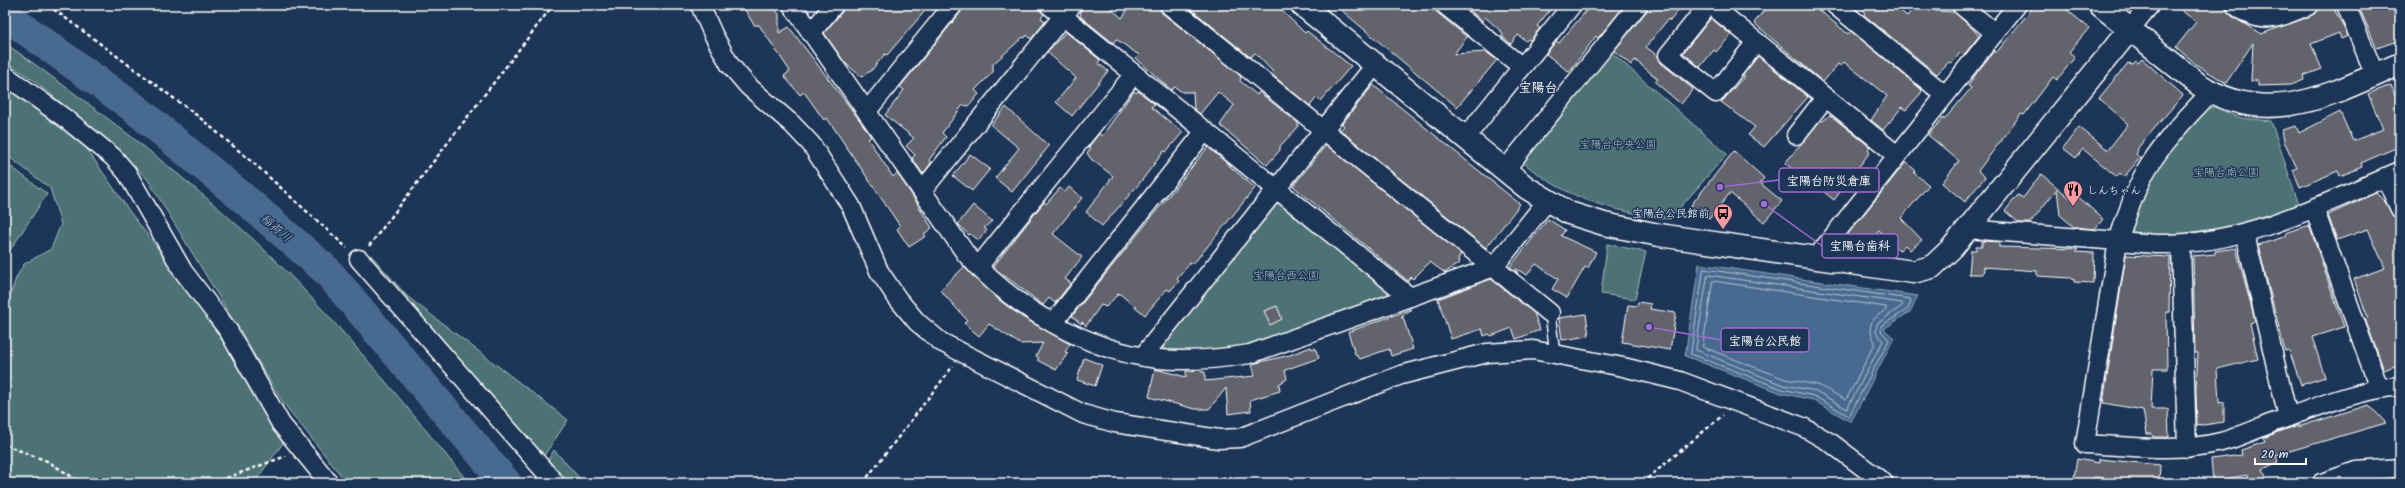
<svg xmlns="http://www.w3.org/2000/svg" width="2405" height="488" font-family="Kalam,'Klee One',sans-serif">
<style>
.green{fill:#4d7274;stroke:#a6b8ba}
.water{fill:#496b90;stroke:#92a6bc}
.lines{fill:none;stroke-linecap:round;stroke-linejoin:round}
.shore{stroke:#b6c4d3;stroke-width:1}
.river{stroke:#496b90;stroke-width:31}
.building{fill:#62646c;stroke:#fff}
.service-casing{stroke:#fff;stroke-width:12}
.minor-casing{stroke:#fff;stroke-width:21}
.tertiary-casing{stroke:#fff;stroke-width:25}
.path{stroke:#fff;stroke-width:2.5;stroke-dasharray:4 3;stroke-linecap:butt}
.service{stroke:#1d3557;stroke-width:9}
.minor{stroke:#1d3557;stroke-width:18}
.tertiary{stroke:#1d3557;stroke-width:22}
.labels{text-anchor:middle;stroke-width:3;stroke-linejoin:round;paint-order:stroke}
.park-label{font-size:11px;fill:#afc0c0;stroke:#1d3557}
.poi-label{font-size:11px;fill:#fff;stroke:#1d3557;text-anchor:start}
.water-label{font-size:12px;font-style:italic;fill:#b6c4d3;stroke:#1d3557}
.quarter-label{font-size:13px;font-weight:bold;fill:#fff;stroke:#1d3557}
.leader{fill:none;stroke:#a36bd2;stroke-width:1.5}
.callout-dot{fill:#a36bd2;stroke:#1d3557;stroke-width:1.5}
.callout{fill:#1d3557;stroke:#a36bd2;stroke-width:1.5}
.callout-label{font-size:12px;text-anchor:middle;font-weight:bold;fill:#fff}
</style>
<rect width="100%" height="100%" fill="#1d3557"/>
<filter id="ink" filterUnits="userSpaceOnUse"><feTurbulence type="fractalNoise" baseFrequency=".025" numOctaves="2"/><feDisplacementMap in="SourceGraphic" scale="8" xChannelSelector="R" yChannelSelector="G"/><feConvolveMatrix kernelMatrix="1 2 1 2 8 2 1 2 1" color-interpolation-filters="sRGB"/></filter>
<g filter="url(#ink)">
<g class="green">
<path d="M5,43C91,104 175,168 253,239C330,311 402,401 469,483H347L284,404L148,180L115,148L36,82L5,61Z"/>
<path d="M1610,51L1727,154L1670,219C1609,210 1570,201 1521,161Z"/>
<polygon points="5,90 40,106 80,139 130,212 172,267 237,362 283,443 254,483 5,483 5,312 16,278 24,264 51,249 61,224 50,188 5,154"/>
<polygon points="2214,107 2241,118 2271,121 2299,205 2235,227 2194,234 2137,235 2131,228 2146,190 2162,162 2206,110"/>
<polygon points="5,162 47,194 5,258"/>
<polygon points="1283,203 1388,289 1387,298 1247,346 1188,352 1165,352 1162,344 1274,204"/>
<polygon points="1607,244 1646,252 1635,299 1601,294"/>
<polygon points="371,255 408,297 568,420 543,457 368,260"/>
<polygon points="554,450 584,483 567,483 548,460"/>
</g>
<polygon class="water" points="1699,264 1918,296 1911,311 1884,329 1894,338 1851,422 1813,400 1781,393 1685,356"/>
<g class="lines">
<g class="shore">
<polygon points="1704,269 1910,299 1911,301 1908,309 1881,326 1881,331 1889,340 1849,416 1814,396 1782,389 1691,354"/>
<polygon points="1708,275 1902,303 1903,305 1877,324 1876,332 1883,341 1847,409 1816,391 1783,385 1696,350"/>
<path d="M1713,281L1886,307V310C1869,321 1867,324 1875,343L1846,400L1818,385L1785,379L1703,347Z"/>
</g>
<polyline class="river" points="5,15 133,107 249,203 327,271 506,483"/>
</g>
<g class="building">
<polygon points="742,5 772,5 779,14 779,33 789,27 864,126 871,137 868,139 893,177 897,173 912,195 932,228 924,234 926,236 909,247 897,229 900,226 827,118 824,120 804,92 800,95 784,76 790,71 759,25 754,25"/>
<polygon points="844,5 915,5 924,12 887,55 885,54 870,72 868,72 862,77 845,63 824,33 842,12"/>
<polygon points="963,5 1034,5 1044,14 1041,18 1045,22 1031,39 1027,35 1025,38 1023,37 993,64 993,72 975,90 979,94 969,106 963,105 942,133 946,137 929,160 931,163 923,174 912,158 915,155 906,146 914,138 885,115 904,90 900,87 961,12"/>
<polygon points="1082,5 1107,5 1122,18 1131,5 1159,5 1162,13 1235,71 1241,77 1240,81 1257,95 1259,92 1298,123 1298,127 1280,146 1280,150 1267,165 1220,125 1234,105 1218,92 1200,114 1194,109 1193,92 1182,92 1175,87 1171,90 1136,58 1139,55 1116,39 1113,43 1080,16"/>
<polygon points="1186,5 1276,5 1305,33 1307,31 1351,66 1321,101 1317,97 1310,106 1271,74 1273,72 1255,53 1250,57"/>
<polygon points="1335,5 1428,5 1467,37 1454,54 1486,52 1497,60 1457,107"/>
<polygon points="1464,5 1554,5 1537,26 1540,28 1530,40 1528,39 1526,41 1518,35 1511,44 1502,36 1503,33 1485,17 1482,21"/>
<polygon points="1591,5 1625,5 1598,38 1596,36 1569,72 1546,54 1556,41 1559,43"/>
<polygon points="1648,5 1683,5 1670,21 1668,19 1646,47 1658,56 1661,63 1693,89 1681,104 1655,82 1658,79 1635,60 1631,65 1614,51 1646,12"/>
<polygon points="1768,5 1813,5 1848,34 1851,31 1922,90 1921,93 1906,110 1902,107 1883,130 1871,120 1887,96 1844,62 1841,66 1838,64 1823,82 1754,23"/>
<polygon points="1859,5 1893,5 1907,16 1915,5 1940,5 1935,11 1954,12 1974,30 1979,36 1963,56 1960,53 1952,63 1949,62 1937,74 1864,15 1865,12"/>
<polygon points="2035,5 2061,5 2089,28 2069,52 2075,57 2057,80 2053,77 2024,115 2021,114 1978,171 1985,177 1965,202 1942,183 1959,161 1928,135 1943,118 1944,120 1971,88 1968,86 1978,71 1994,51 1996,53"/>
<polygon points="2175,5 2221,5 2233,17 2261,34 2303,19 2314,14 2319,9 2332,5 2348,36 2341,39 2339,33 2311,44 2322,69 2303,76 2304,80 2291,85 2258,86 2258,81 2251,81 2253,43 2226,83 2197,65 2176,47 2196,22"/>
<polygon points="2358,5 2391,5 2400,28 2400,40 2377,48"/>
<polygon points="1711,18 1731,35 1716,52 1714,50 1700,67 1683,53"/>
<polygon points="1066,32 1100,60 1098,63 1108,71 1072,116 1056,102 1076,78 1047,52"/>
<polygon points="1758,56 1808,97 1764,147 1748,135 1755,127 1721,102 1745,76 1743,75"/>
<polygon points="2142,59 2183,95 2136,150 2138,151 2136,154 2140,158 2124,177 2120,173 2117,177 2083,149 2076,158 2063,148 2079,127 2108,150 2128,124 2099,98 2128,63 2133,64 2136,61 2138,63"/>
<polygon points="1373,85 1520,204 1486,248 1340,130 1344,126 1342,124"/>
<polygon points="2391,85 2400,109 2400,146 2361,163 2362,167 2340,176 2338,171 2300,187 2293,170 2297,168 2284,141 2282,130 2296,126 2299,133 2340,112 2353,141 2383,129 2368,94"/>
<polygon points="1134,91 1136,93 1138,91 1155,104 1151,107 1183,132 1166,152 1164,151 1139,184 1102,226 1086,212 1113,176 1091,159 1087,153 1091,148 1089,146 1099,134 1102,136"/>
<polygon points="1006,107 1049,146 1012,192 995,178 1019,148 991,125"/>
<polygon points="1830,115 1870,147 1868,149 1870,152 1834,200 1798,171 1796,172 1785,163 1821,120 1823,121"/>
<polygon points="1326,145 1461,254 1458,259 1459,263 1445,273 1430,262 1413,279 1411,277 1408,281 1293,186"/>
<polygon points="1208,147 1255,188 1194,263 1190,263 1177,279 1179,281 1170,291 1167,289 1145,315 1119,293 1106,307 1101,305 1086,326 1082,322 1081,324 1072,316"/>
<polygon points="1734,151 1764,178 1760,183 1782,201 1764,222 1730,193 1709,219 1691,205"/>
<polygon points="970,154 990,169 972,191 953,176"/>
<polygon points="1906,162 1916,171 1914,173 1929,185 1901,218 1922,240 1910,250 1905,245 1899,251 1879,230 1866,248 1862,246 1861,248 1847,235"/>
<polygon points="2041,174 2070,198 2074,193 2103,219 2095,229 2074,227 2060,215 2057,189 2030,223 2019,223 2005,211 2018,195 2023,198"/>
<polygon points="1069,187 1082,198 1053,234 1082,257 1065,279 1071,283 1055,303 1049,298 1043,305 993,267 1044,202 1046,204 1060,188 1065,192"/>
<polygon points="2376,193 2386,203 2394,217 2400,219 2400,296 2395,298 2400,314 2400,364 2384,370 2365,319 2368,318 2354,279 2385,268 2368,229 2337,240 2328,215"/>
<polygon points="973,205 992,221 984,228 987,230 979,240 970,234 969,235 958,224"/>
<polygon points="1548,219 1565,230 1561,236 1596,252 1588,268 1585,267 1567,298 1552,289 1558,279 1536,264 1527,275 1516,269 1518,274 1510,267"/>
<polygon points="2309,225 2344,327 2312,337 2325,377 2301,385 2289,350 2285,351 2258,245 2287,236 2286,233"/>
<polygon points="1982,241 1999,242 1999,247 2078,249 2075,252 2094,253 2093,283 2074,282 2074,279 2071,278 2037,276 2037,271 1984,267 1983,274 1969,274 1971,250 1976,250 1976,246 1982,246"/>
<polygon points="2236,248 2255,321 2250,323 2258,359 2217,369 2219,403 2224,402 2224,422 2197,426 2196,388 2198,353 2195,353 2193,256 2215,254 2215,251"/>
<polygon points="2126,255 2170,257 2169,312 2166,312 2167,369 2153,369 2151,409 2168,409 2169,437 2153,437 2152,434 2147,434 2143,410 2103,403"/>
<polygon points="964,267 999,300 1022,317 1070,344 1065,352 1068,353 1056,370 1037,360 1039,358 1036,356 1043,343 1020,344 989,324 979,336 964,323 967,320 940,290"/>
<polygon points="1491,279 1534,313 1540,330 1516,339 1512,328 1491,336 1489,334 1484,336 1482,329 1451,339 1438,299"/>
<polygon points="1638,302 1651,304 1650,309 1676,313 1670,350 1622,342 1628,305 1637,306"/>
<polygon points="1277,306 1282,319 1270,325 1264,311"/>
<polygon points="1411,309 1401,318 1403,317 1413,349 1391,356 1389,349 1360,359 1355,354 1348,332"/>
<polygon points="1586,314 1589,336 1562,340 1559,318"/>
<polygon points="1311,347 1312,349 1315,348 1319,358 1285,370 1287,379 1279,384 1280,391 1250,400 1251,411 1228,414 1226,388 1209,409 1195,409 1149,397 1155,369 1186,377 1186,371 1205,372 1205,381 1255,376 1252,364 1290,355"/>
<polygon points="1084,358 1102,365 1095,386 1077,380"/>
<polygon points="2369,405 2386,423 2276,455 2278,462 2263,469 2268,483 2250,483 2248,475 2213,481 2211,459 2242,455 2241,450 2265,442 2263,438 2271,435 2298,425 2298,427"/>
<polygon points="2077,459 2099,463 2099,459 2160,465 2159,483 2132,483 2131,481 2094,477 2093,483 2073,483"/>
</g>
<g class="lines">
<g class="service-casing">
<polyline id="service" points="1550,313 1555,355"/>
</g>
<g class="minor-casing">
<g id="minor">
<polyline points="700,5 713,34 730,65 748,86 792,124 811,144 851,206 879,271 897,298 917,322 941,342 1083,414 1115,423 1219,439 1240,438 1401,375 1487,353 1533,350 1623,367 1680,381 1803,427 1831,443 1884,483"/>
<path d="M792,5L966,254C1013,307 1087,351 1158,359C1189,362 1219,359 1250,354L1494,267L1547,201"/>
<polyline points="1049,5 1410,297"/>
<polyline points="1169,5 1550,313"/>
<polyline points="1445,5 1522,67"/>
<polyline points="1708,5 1668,55 1716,93 1756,42"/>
<polyline points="1711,5 1897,155"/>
<polyline points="1835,5 1945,95"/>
<polyline points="1961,5 1995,33"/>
<path d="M2235,5C2262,28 2281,17 2310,5"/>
<polyline points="2346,5 2375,75"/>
<polyline points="2130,29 2150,5"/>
<polyline points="811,33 834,5"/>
<polyline points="5,75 70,122 113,157 127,173 183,271 228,330 281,424 329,483"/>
<path d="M2211,92C2187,117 2158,147 2142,178C2132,198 2125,220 2118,241L2085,444C2130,446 2177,453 2221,442C2236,438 2252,431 2267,425C2309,410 2355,390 2400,386"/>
<polyline points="867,111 953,5"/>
<polyline points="1796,135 1825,98"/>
<polyline points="1465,138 1572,5"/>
<polyline points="1505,170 1638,5"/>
<polyline points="2385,177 2400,209"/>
<polyline points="922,191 1072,5"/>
<polyline points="2314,208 2379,388"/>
<path d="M1967,229L2156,244C2243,246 2321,205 2400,171"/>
<polyline points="2245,234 2288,417"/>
<polyline points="2181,245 2187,448"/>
<polyline points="359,259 555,483"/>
<polyline points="1815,259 2017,5"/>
<polyline points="978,267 1134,74"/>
<polyline points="1053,323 1205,131"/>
<polyline points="1143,356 1376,64"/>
<polyline points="2322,483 2356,471 2400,468"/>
</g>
</g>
<g class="tertiary-casing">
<g id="tertiary">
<polyline points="1302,5 1527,188 1569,213 1604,224 1659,235 1913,272 1932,267 1952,248 2130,29"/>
<path d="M2100,5L2198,84C2269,130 2331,94 2400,64"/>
</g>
</g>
<g class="path">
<polyline points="48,5 199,117 258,167 347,248"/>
<polyline points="369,246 553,5"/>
<polyline points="5,293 11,296"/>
<polyline points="5,445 47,461 82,483"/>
<polyline points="213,483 286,456"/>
<polyline points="863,483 953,366"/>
<polyline points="1642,483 1723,415"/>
</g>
<use href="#service" class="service"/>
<use href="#minor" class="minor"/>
<use href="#tertiary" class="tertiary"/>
</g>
</g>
<defs>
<g id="restaurant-pin" transform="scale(1)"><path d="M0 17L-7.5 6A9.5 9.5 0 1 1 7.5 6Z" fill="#ff9aa2" stroke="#1d3557"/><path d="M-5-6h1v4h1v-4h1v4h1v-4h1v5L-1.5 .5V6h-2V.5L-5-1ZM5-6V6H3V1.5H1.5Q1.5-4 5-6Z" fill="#111"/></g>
<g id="bus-pin" transform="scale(1)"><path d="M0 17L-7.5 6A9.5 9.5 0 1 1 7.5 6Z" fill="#ff9aa2" stroke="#1d3557"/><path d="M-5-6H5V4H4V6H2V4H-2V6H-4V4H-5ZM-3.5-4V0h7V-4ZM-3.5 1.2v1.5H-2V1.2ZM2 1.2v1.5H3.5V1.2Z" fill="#111"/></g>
</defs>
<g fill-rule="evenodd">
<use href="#restaurant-pin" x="2073" y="190"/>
<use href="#bus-pin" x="1723" y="213"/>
</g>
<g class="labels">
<g class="park-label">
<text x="1618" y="148">宝陽台中央公園</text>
<text x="2226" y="176">宝陽台南公園</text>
<text x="1286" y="279">宝陽台西公園</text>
</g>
<g class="poi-label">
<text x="2087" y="194">しんちゃん</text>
<text x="1709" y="217" text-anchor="end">宝陽台公民館前</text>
</g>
<g class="water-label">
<text transform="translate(276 228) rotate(40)" y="4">稲荷川</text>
</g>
<g class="quarter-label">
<text x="1538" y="92">宝陽台</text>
</g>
</g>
<path class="leader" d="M1720 187L1779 180M1764 204L1822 246M1649 327L1721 340"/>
<g class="callout-dot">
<circle cx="1720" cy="187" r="4"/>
<circle cx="1764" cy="204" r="4"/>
<circle cx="1649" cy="327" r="4"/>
</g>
<g class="callout">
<rect x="1779" y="168" width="100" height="24" rx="4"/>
<rect x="1822" y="234" width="76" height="24" rx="4"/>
<rect x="1721" y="328" width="88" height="24" rx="4"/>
</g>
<g class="callout-label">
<text x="1829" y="185">宝陽台防災倉庫</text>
<text x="1860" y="250">宝陽台歯科</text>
<text x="1765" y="345">宝陽台公民館</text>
</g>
<rect width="2405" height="488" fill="none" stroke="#1d3557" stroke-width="20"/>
<rect x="10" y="10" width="2385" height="468" fill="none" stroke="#fff" stroke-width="1.5" filter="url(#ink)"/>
<path d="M2255 458v6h51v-6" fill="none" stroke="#ffffff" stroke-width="2"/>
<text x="2261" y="458" font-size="12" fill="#ffffff" stroke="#1d3557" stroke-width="3" paint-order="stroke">20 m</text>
</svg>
